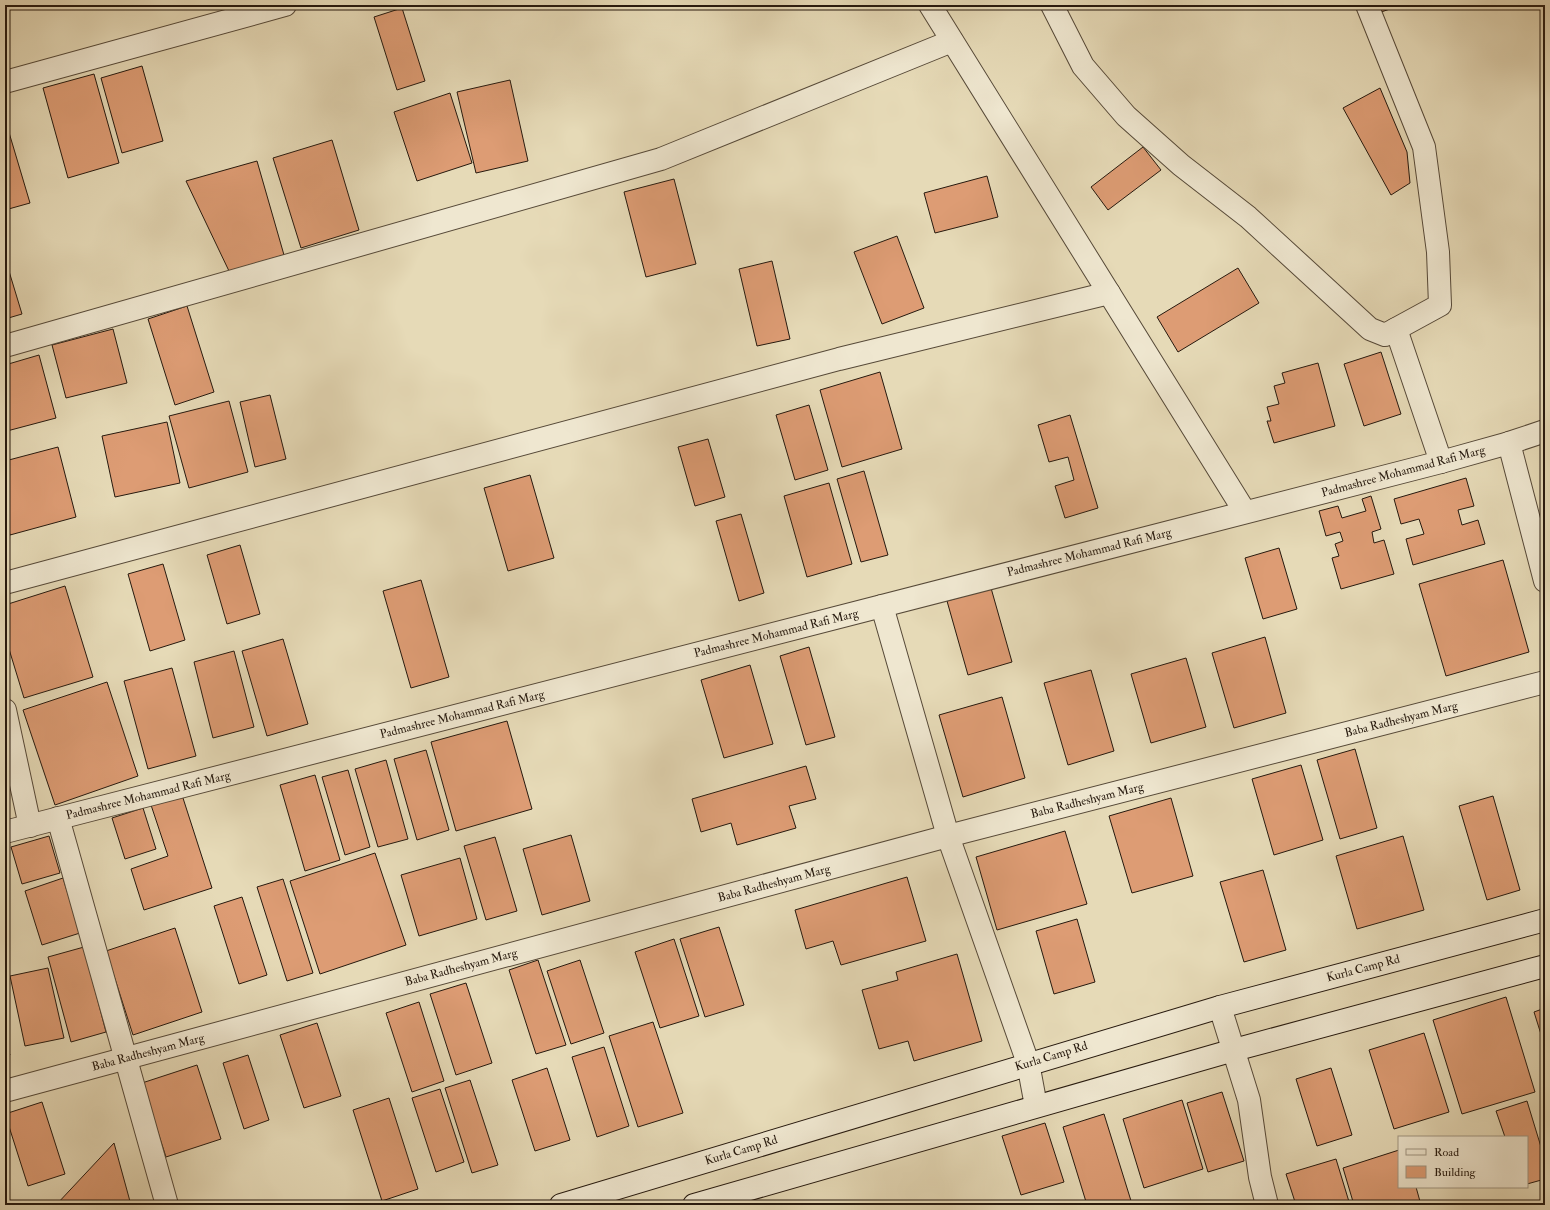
<svg xmlns="http://www.w3.org/2000/svg" width="1550" height="1210" font-family="'IM FELL Double Pica',serif">
<style>
.building{fill:#dd9c74;stroke:#26190e}
.lines{fill:none;stroke-linecap:round;stroke-linejoin:round}
.street-casing{stroke:#564938;stroke-width:24}
.secondary-casing{stroke:#26190e;stroke-width:24}
.street{stroke:#efe7d0;stroke-width:22}
.secondary{stroke:#efe7d0;stroke-width:22}
.labels{text-anchor:middle;stroke-width:4;stroke-linejoin:round;paint-order:stroke}
.street-label{font-size:12px;fill:#26190e;stroke:#efe7d0}
</style>
<rect width="100%" height="100%" fill="#e6dab7"/>
<filter id="stains"><feTurbulence type="fractalNoise" baseFrequency=".005" numOctaves="4"/><feColorMatrix values="0 0 0 0 .2 0 0 0 0 .09 0 0 0 0 .02 0 0 0 .5 -.17"/></filter>
<radialGradient id="worn" r=".72"><stop offset=".6" stop-color="#630" stop-opacity="0"/><stop offset="1" stop-color="#630" stop-opacity=".3"/></radialGradient>
<g class="building">
<polygon points="1372,5 1402,5 1375,14"/>
<polygon points="402,8 425,81 397,90 374,17"/>
<polygon points="142,66 163,141 122,153 101,78"/>
<polygon points="94,74 119,163 68,178 43,88"/>
<polygon points="510,80 528,161 476,173 457,92"/>
<polygon points="1380,88 1407,152 1410,183 1391,195 1343,108"/>
<polygon points="450,93 472,163 417,181 394,112"/>
<polygon points="5,119 30,203 5,210"/>
<polygon points="332,140 359,230 301,248 273,158"/>
<polygon points="1143,147 1161,170 1108,210 1091,187"/>
<polygon points="257,161 284,255 229,271 186,181"/>
<polygon points="987,176 998,217 935,233 924,193"/>
<polygon points="674,179 696,264 646,277 624,192"/>
<polygon points="897,236 924,308 882,324 854,252"/>
<polygon points="5,258 22,314 5,319"/>
<polygon points="772,261 790,339 757,346 739,269"/>
<polygon points="1238,268 1259,303 1178,352 1157,317"/>
<polygon points="187,306 214,392 175,405 148,319"/>
<polygon points="113,329 127,383 66,398 52,345"/>
<polygon points="1381,352 1401,414 1364,426 1344,364"/>
<polygon points="39,355 56,418 7,431 5,424 5,365"/>
<polygon points="1318,363 1335,426 1274,443 1267,421 1271,421 1267,407 1279,404 1274,386 1285,383 1282,373"/>
<polygon points="880,372 902,449 842,467 820,390"/>
<polygon points="270,395 286,459 255,467 240,402"/>
<polygon points="229,401 248,472 189,488 169,416"/>
<polygon points="809,405 828,470 795,480 776,415"/>
<polygon points="1070,415 1098,508 1065,518 1055,486 1074,480 1068,457 1049,462 1038,425"/>
<polygon points="167,422 180,483 115,497 102,436"/>
<polygon points="708,439 725,497 695,506 678,447"/>
<polygon points="58,447 76,517 10,535 5,516 5,461"/>
<polygon points="864,471 888,555 861,562 837,479"/>
<polygon points="530,475 554,558 508,571 484,488"/>
<polygon points="1466,478 1474,506 1458,510 1462,525 1478,520 1485,544 1413,565 1406,539 1424,534 1419,519 1401,524 1394,499"/>
<polygon points="829,483 852,564 807,577 784,496"/>
<polygon points="1371,496 1381,529 1372,532 1374,543 1384,540 1394,574 1341,589 1332,558 1339,556 1335,544 1343,541 1340,532 1326,536 1319,511 1338,506 1342,518 1366,511 1362,499"/>
<polygon points="741,514 764,593 739,601 716,521"/>
<polygon points="240,545 260,614 227,624 207,555"/>
<polygon points="1279,548 1297,609 1263,619 1245,558"/>
<polygon points="1503,560 1529,652 1446,676 1419,584"/>
<polygon points="163,564 185,640 150,651 128,574"/>
<polygon points="421,580 449,677 411,688 383,591"/>
<polygon points="65,586 93,677 24,698 5,636 5,605"/>
<polygon points="991,588 1012,662 968,675 947,601"/>
<polygon points="1265,637 1286,713 1234,728 1212,653"/>
<polygon points="283,639 308,724 267,736 242,651"/>
<polygon points="809,647 835,737 806,745 780,656"/>
<polygon points="234,651 254,727 213,738 194,662"/>
<polygon points="1186,658 1206,727 1151,743 1131,674"/>
<polygon points="750,665 773,744 724,758 701,680"/>
<polygon points="172,668 196,756 148,769 124,681"/>
<polygon points="1091,670 1114,751 1068,765 1044,683"/>
<polygon points="107,682 138,776 55,805 23,710"/>
<polygon points="1002,697 1025,778 963,797 939,715"/>
<polygon points="507,721 532,809 456,831 431,742"/>
<polygon points="1355,749 1377,828 1340,839 1317,760"/>
<polygon points="426,750 449,830 417,840 394,759"/>
<polygon points="386,760 408,839 378,847 355,769"/>
<polygon points="1301,765 1323,840 1274,855 1252,779"/>
<polygon points="806,766 816,799 789,806 796,828 737,845 731,823 701,832 692,799"/>
<polygon points="348,770 370,847 345,855 322,777"/>
<polygon points="315,775 340,860 305,871 280,785"/>
<polygon points="182,795 212,888 144,910 131,869 168,856 151,805"/>
<polygon points="1493,796 1520,890 1487,900 1459,806"/>
<polygon points="1171,798 1193,876 1132,893 1109,816"/>
<polygon points="143,808 156,849 125,859 112,818"/>
<polygon points="1065,831 1087,904 997,930 976,857"/>
<polygon points="571,835 590,901 542,915 523,849"/>
<polygon points="49,836 60,873 22,884 11,847"/>
<polygon points="1403,836 1424,910 1357,929 1336,856"/>
<polygon points="495,837 517,911 486,920 464,846"/>
<polygon points="375,853 406,945 320,974 290,881"/>
<polygon points="460,858 477,919 419,936 401,875"/>
<polygon points="1263,870 1286,950 1244,962 1220,882"/>
<polygon points="907,877 926,941 841,965 833,941 806,949 795,910"/>
<polygon points="63,878 80,933 42,945 25,891"/>
<polygon points="283,879 313,973 287,981 257,887"/>
<polygon points="242,897 267,975 239,984 214,906"/>
<polygon points="1077,919 1095,982 1054,994 1036,931"/>
<polygon points="719,927 744,1005 705,1017 680,939"/>
<polygon points="175,928 202,1012 133,1035 106,951"/>
<polygon points="674,939 699,1016 660,1028 635,952"/>
<polygon points="84,947 106,1032 71,1042 48,957"/>
<polygon points="957,954 982,1041 914,1061 908,1041 879,1049 862,990 898,980 896,972"/>
<polygon points="538,960 566,1045 536,1054 509,970"/>
<polygon points="580,960 604,1033 571,1044 547,971"/>
<polygon points="48,968 64,1038 25,1046 10,976"/>
<polygon points="466,983 492,1063 456,1075 430,994"/>
<polygon points="1506,997 1535,1092 1462,1114 1433,1020"/>
<polygon points="419,1002 444,1081 412,1092 386,1013"/>
<polygon points="1545,1008 1545,1047 1534,1012"/>
<polygon points="653,1022 683,1113 638,1127 609,1036"/>
<polygon points="317,1023 341,1096 304,1108 280,1035"/>
<polygon points="1424,1033 1449,1112 1394,1129 1369,1050"/>
<polygon points="5,1041 10,1055 5,1057"/>
<polygon points="604,1047 629,1126 597,1137 572,1057"/>
<polygon points="248,1055 269,1120 244,1129 223,1063"/>
<polygon points="197,1065 221,1139 166,1157 142,1083"/>
<polygon points="547,1068 570,1140 535,1151 512,1080"/>
<polygon points="1331,1068 1352,1135 1317,1146 1296,1079"/>
<polygon points="470,1080 498,1165 472,1173 445,1088"/>
<polygon points="440,1089 464,1162 436,1172 412,1098"/>
<polygon points="1222,1092 1244,1161 1208,1172 1187,1103"/>
<polygon points="389,1098 418,1189 382,1201 353,1110"/>
<polygon points="1182,1100 1203,1169 1144,1188 1123,1119"/>
<polygon points="1527,1101 1545,1160 1545,1179 1527,1184 1527,1137 1505,1137 1496,1111"/>
<polygon points="42,1102 65,1174 28,1186 5,1114"/>
<polygon points="1104,1114 1132,1204 1129,1205 1087,1205 1063,1127"/>
<polygon points="1045,1123 1064,1182 1021,1195 1002,1136"/>
<polygon points="114,1143 131,1205 56,1205"/>
<polygon points="1399,1150 1399,1187 1416,1187 1421,1205 1354,1205 1343,1168"/>
<polygon points="1336,1159 1350,1205 1296,1205 1286,1174"/>
</g>
<g class="lines">
<g class="street-casing">
<g id="street">
<polyline points="930,5 1245,512"/>
<polyline points="1052,5 1083,66 1126,116 1181,165 1248,217 1370,329 1385,335 1440,305 1438,252 1424,147 1367,5"/>
<polyline points="5,82 285,5"/>
<polyline points="1396,329 1441,462"/>
<polyline points="5,346 661,159 952,41"/>
<polyline points="1509,443 1545,581"/>
<polyline points="5,583 839,359 1109,293"/>
<polyline points="882,606 948,836 1028,1063 1036,1106"/>
<polyline points="5,710 30,826"/>
<polyline points="58,818 167,1205"/>
<polyline points="5,832 1441,462 1509,443 1545,431"/>
<polyline points="1220,1007 1249,1100 1260,1177 1267,1205"/>
<polyline points="5,1091 948,836 1545,682"/>
</g>
</g>
<g class="secondary-casing">
<g id="secondary">
<polyline points="561,1205 1220,1007 1545,920"/>
<polyline points="694,1205 1234,1050 1545,966"/>
</g>
</g>
<use href="#street" class="street"/>
<use href="#secondary" class="secondary"/>
</g>
<g class="labels">
<g class="street-label">
<text transform="translate(1403 471) rotate(-15)" y="4">Padmashree Mohammad Rafi Marg</text>
<text transform="translate(1089 552) rotate(-14)" y="4">Padmashree Mohammad Rafi Marg</text>
<text transform="translate(776 633) rotate(-14)" y="4">Padmashree Mohammad Rafi Marg</text>
<text transform="translate(462 714) rotate(-14)" y="4">Padmashree Mohammad Rafi Marg</text>
<text transform="translate(1401 719) rotate(-14)" y="4">Baba Radheshyam Marg</text>
<text transform="translate(148 795) rotate(-14)" y="4">Padmashree Mohammad Rafi Marg</text>
<text transform="translate(1087 800) rotate(-14)" y="4">Baba Radheshyam Marg</text>
<text transform="translate(774 883) rotate(-15)" y="4">Baba Radheshyam Marg</text>
<text transform="translate(461 967) rotate(-15)" y="4">Baba Radheshyam Marg</text>
<text transform="translate(1363 968) rotate(-15)" y="4">Kurla Camp Rd</text>
<text transform="translate(148 1052) rotate(-15)" y="4">Baba Radheshyam Marg</text>
<text transform="translate(1051 1056) rotate(-17)" y="4">Kurla Camp Rd</text>
<text transform="translate(741 1150) rotate(-17)" y="4">Kurla Camp Rd</text>
</g>
</g>
<rect width="1550" height="1210" fill="none" stroke="#e6dab7" stroke-width="20"/>
<rect x="6" y="6" width="1538" height="1198" fill="none" stroke="#26190e" stroke-width="2"/>
<rect x="10" y="10" width="1530" height="1190" fill="none" stroke="#26190e"/>
<rect x="1398" y="1136" width="130" height="52" fill="#efe7d0" stroke="#9f9582"/>
<rect x="1406" y="1149" width="20" height="6" fill="#efe7d0" stroke="#9f9582"/>
<text x="1434" y="1156" font-size="12" fill="#26190e">Road</text>
<rect x="1406" y="1166" width="20" height="12" fill="#dd9c74" stroke="#9f9582"/>
<text x="1434" y="1176" font-size="12" fill="#26190e">Building</text>
<rect width="100%" height="100%" filter="url(#stains)"/>
<rect width="100%" height="100%" fill="url(#worn)"/>
</svg>
